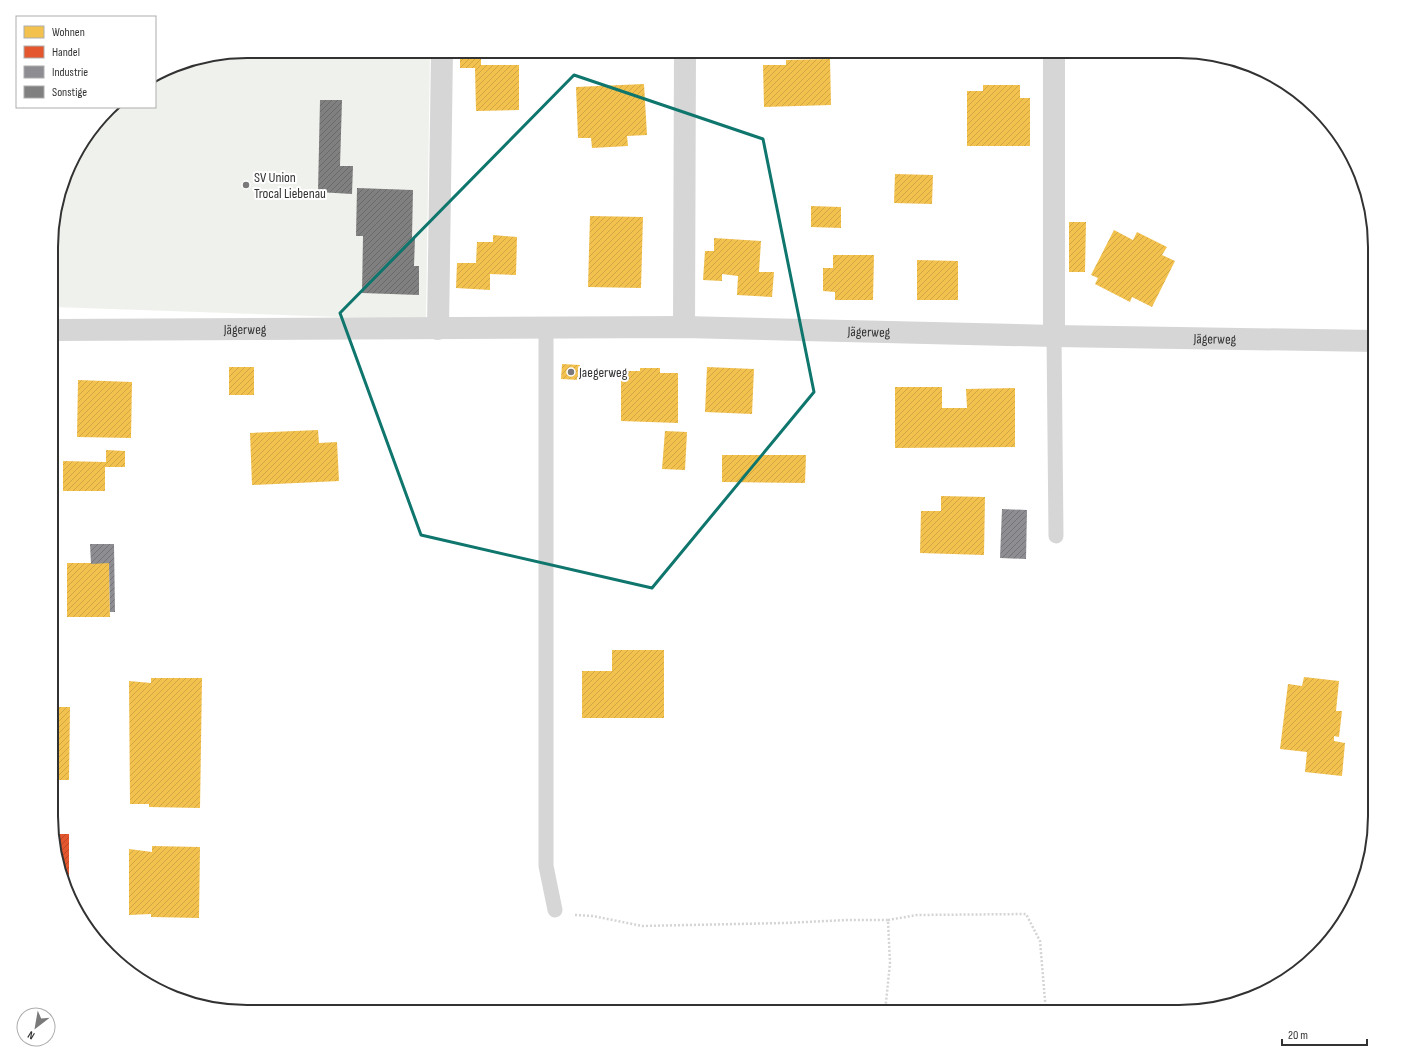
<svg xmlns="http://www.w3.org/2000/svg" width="1426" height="1063" font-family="'Sofia Sans Condensed',sans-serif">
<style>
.park{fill:#eff2ec}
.homes{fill:url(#homes-hatch)}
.shops{fill:url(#shops-hatch)}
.industry{fill:url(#industry-hatch)}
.building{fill:url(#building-hatch)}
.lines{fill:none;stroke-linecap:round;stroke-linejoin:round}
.path{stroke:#d4d4d4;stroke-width:2.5;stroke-dasharray:2 2;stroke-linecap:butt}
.lane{stroke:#d6d6d6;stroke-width:15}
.street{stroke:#d6d6d6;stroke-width:22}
.marked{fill:none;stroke:#0f766e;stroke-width:3;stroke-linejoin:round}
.poi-dot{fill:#7a7a7a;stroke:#fff;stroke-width:1.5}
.labels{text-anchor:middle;stroke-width:4;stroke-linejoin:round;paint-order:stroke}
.poi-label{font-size:14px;fill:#323232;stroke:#fff;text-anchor:start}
.street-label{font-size:14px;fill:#323232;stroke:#fff}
.rim{fill:none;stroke:#323232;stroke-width:2}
</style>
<defs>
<pattern id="homes-hatch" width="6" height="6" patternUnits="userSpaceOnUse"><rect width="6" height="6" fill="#f2c14e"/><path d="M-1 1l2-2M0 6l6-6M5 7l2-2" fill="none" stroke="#d0a645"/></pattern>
<pattern id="shops-hatch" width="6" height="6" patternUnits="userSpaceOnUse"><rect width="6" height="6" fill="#e4572e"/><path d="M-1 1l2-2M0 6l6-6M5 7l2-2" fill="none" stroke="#b94928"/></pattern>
<pattern id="industry-hatch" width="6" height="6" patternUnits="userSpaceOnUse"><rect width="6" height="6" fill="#8d8d92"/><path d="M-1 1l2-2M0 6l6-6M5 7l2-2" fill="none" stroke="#747478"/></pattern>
<pattern id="building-hatch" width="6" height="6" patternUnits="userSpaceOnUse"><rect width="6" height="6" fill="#808080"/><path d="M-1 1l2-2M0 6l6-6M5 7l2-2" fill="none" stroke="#696969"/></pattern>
</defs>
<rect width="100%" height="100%" fill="#fff"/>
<polygon class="park" points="247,51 430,51 426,320 53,307 53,222 77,149 112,107 155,107 155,78 184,61"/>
<g class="homes">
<polygon points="460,51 493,51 493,53 481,54 481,65 519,65 519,110 476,111 475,68 460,68"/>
<polygon points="830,59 831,105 764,107 763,65 786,65 786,60"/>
<polygon points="644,84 647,135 627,136 628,146 592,148 591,138 578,138 576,87"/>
<polygon points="983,85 1020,85 1020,98 1030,98 1030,146 967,146 967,91 983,91"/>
<polygon points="895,174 933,175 932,204 894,203"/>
<polygon points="811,206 841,207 841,228 811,227"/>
<polygon points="590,216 643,217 641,288 588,287"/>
<polygon points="1069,222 1086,222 1085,272 1069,272"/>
<polygon points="1114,230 1133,240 1137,232 1167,247 1162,255 1175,261 1152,307 1132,297 1130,302 1095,284 1098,278 1091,275"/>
<polygon points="493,235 517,237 516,275 490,274 490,290 456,288 457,263 476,263 477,242 493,242"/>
<polygon points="714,238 761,241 759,272 774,272 772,297 737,295 738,276 722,274 722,281 703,280 705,251 714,251"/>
<polygon points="833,255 874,255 873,300 835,300 835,292 823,291 823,268 833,268"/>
<polygon points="917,260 958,261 958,300 917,300"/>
<polygon points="562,364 580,365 580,380 561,379"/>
<rect x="229" y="367" width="25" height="28"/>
<polygon points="707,367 754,369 752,414 705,412"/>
<polygon points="640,368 660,368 660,373 678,373 678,423 621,421 621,371 640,371"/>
<polygon points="78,380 132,382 131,438 77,437"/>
<polygon points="895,387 942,387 942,408 967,408 966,389 1015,388 1015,447 895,448"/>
<polygon points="318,430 319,443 337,442 339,481 252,485 250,433"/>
<polygon points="665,431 687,432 685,470 662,469"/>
<polygon points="106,450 125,451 125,467 105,467 105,491 63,491 63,461 106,462"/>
<polygon points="722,455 806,455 805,483 722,482"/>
<polygon points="941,496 985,497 984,555 920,553 921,511 941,511"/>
<polygon points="67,563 109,563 110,617 67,617"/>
<polygon points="612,650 664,650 664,718 582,718 582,671 612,671"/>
<polygon points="1304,677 1339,681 1336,711 1342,711 1339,737 1334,736 1334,741 1345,743 1342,776 1305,772 1307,752 1280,749 1288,684 1302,686"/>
<polygon points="151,678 202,678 200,808 149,807 149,804 130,804 129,681 151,683"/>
<polygon points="52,707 70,707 69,780 52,780"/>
<polygon points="152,846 200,847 199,918 151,917 151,914 129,915 129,849 152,852"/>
</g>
<polygon class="shops" points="53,834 69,834 69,891 68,891"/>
<g class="industry">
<polygon points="1002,509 1027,510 1026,559 1000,558"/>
<polygon points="90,544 114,544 115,612 110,612 109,563 91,564"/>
</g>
<g class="building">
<polygon points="320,100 342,100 340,166 353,166 352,194 318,192"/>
<polygon points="357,188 413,190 412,238 415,238 414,266 419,266 419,295 362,293 363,236 356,236"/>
</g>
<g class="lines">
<g class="path">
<polyline points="575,915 593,916 642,926 785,923 847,920 888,920 890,963 885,1012"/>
<polyline points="888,920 917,915 1026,914 1040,941 1046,1012"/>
</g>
<g class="lane">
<polyline points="546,328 546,866 555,910"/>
<polyline points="1054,336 1056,536"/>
</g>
<g class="street">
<polyline points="1054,51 1054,336"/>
<polyline points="684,327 685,51"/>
<polyline points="438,329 442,51"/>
<path id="s1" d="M52,330L684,327L1054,336L1375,341"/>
</g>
</g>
<path class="marked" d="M574,75L763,139L814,392L652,588L421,535L340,313Z"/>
<g class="poi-dot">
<circle cx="246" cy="185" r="4"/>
<circle cx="571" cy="372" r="4"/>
</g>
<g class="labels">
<g class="poi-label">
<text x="254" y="182">SV Union<tspan x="254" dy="16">Trocal Liebenau</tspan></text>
<text x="579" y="377">Jaegerweg</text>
</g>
<g class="street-label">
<text dy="5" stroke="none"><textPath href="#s1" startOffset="193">Jägerweg</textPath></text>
<text dy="5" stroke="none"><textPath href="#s1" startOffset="817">Jägerweg</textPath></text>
<text dy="5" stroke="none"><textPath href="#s1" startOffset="1163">Jägerweg</textPath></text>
</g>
</g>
<path d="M0 0H1426V1063H0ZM247 58H1179A189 189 0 0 1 1368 247V816A189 189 0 0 1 1179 1005H247A189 189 0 0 1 58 816V247A189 189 0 0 1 247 58Z" fill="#fff" fill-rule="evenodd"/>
<path class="rim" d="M247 58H1179A189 189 0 0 1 1368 247V816A189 189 0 0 1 1179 1005H247A189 189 0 0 1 58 816V247A189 189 0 0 1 247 58Z"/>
<rect x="16" y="16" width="140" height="92" fill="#ffffff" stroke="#adadad"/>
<rect x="24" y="26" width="20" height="12" fill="#f2c14e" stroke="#adadad"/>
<text x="52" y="36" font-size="12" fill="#323232">Wohnen</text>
<rect x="24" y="46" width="20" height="12" fill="#e4572e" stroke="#adadad"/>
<text x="52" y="56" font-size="12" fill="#323232">Handel</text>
<rect x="24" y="66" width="20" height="12" fill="#8d8d92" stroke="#adadad"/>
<text x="52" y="76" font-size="12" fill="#323232">Industrie</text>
<rect x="24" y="86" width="20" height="12" fill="#808080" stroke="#adadad"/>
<text x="52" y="96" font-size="12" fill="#323232">Sonstige</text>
<g transform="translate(36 1027) rotate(211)"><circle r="19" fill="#ffffff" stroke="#adadad"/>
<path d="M0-3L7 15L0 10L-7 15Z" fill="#7a7a7a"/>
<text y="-6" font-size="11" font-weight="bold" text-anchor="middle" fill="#323232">N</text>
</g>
<path d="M1282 1039v6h85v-6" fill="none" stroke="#323232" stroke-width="2"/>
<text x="1288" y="1039" font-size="12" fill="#323232" stroke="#ffffff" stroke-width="3" paint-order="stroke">20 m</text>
</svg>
